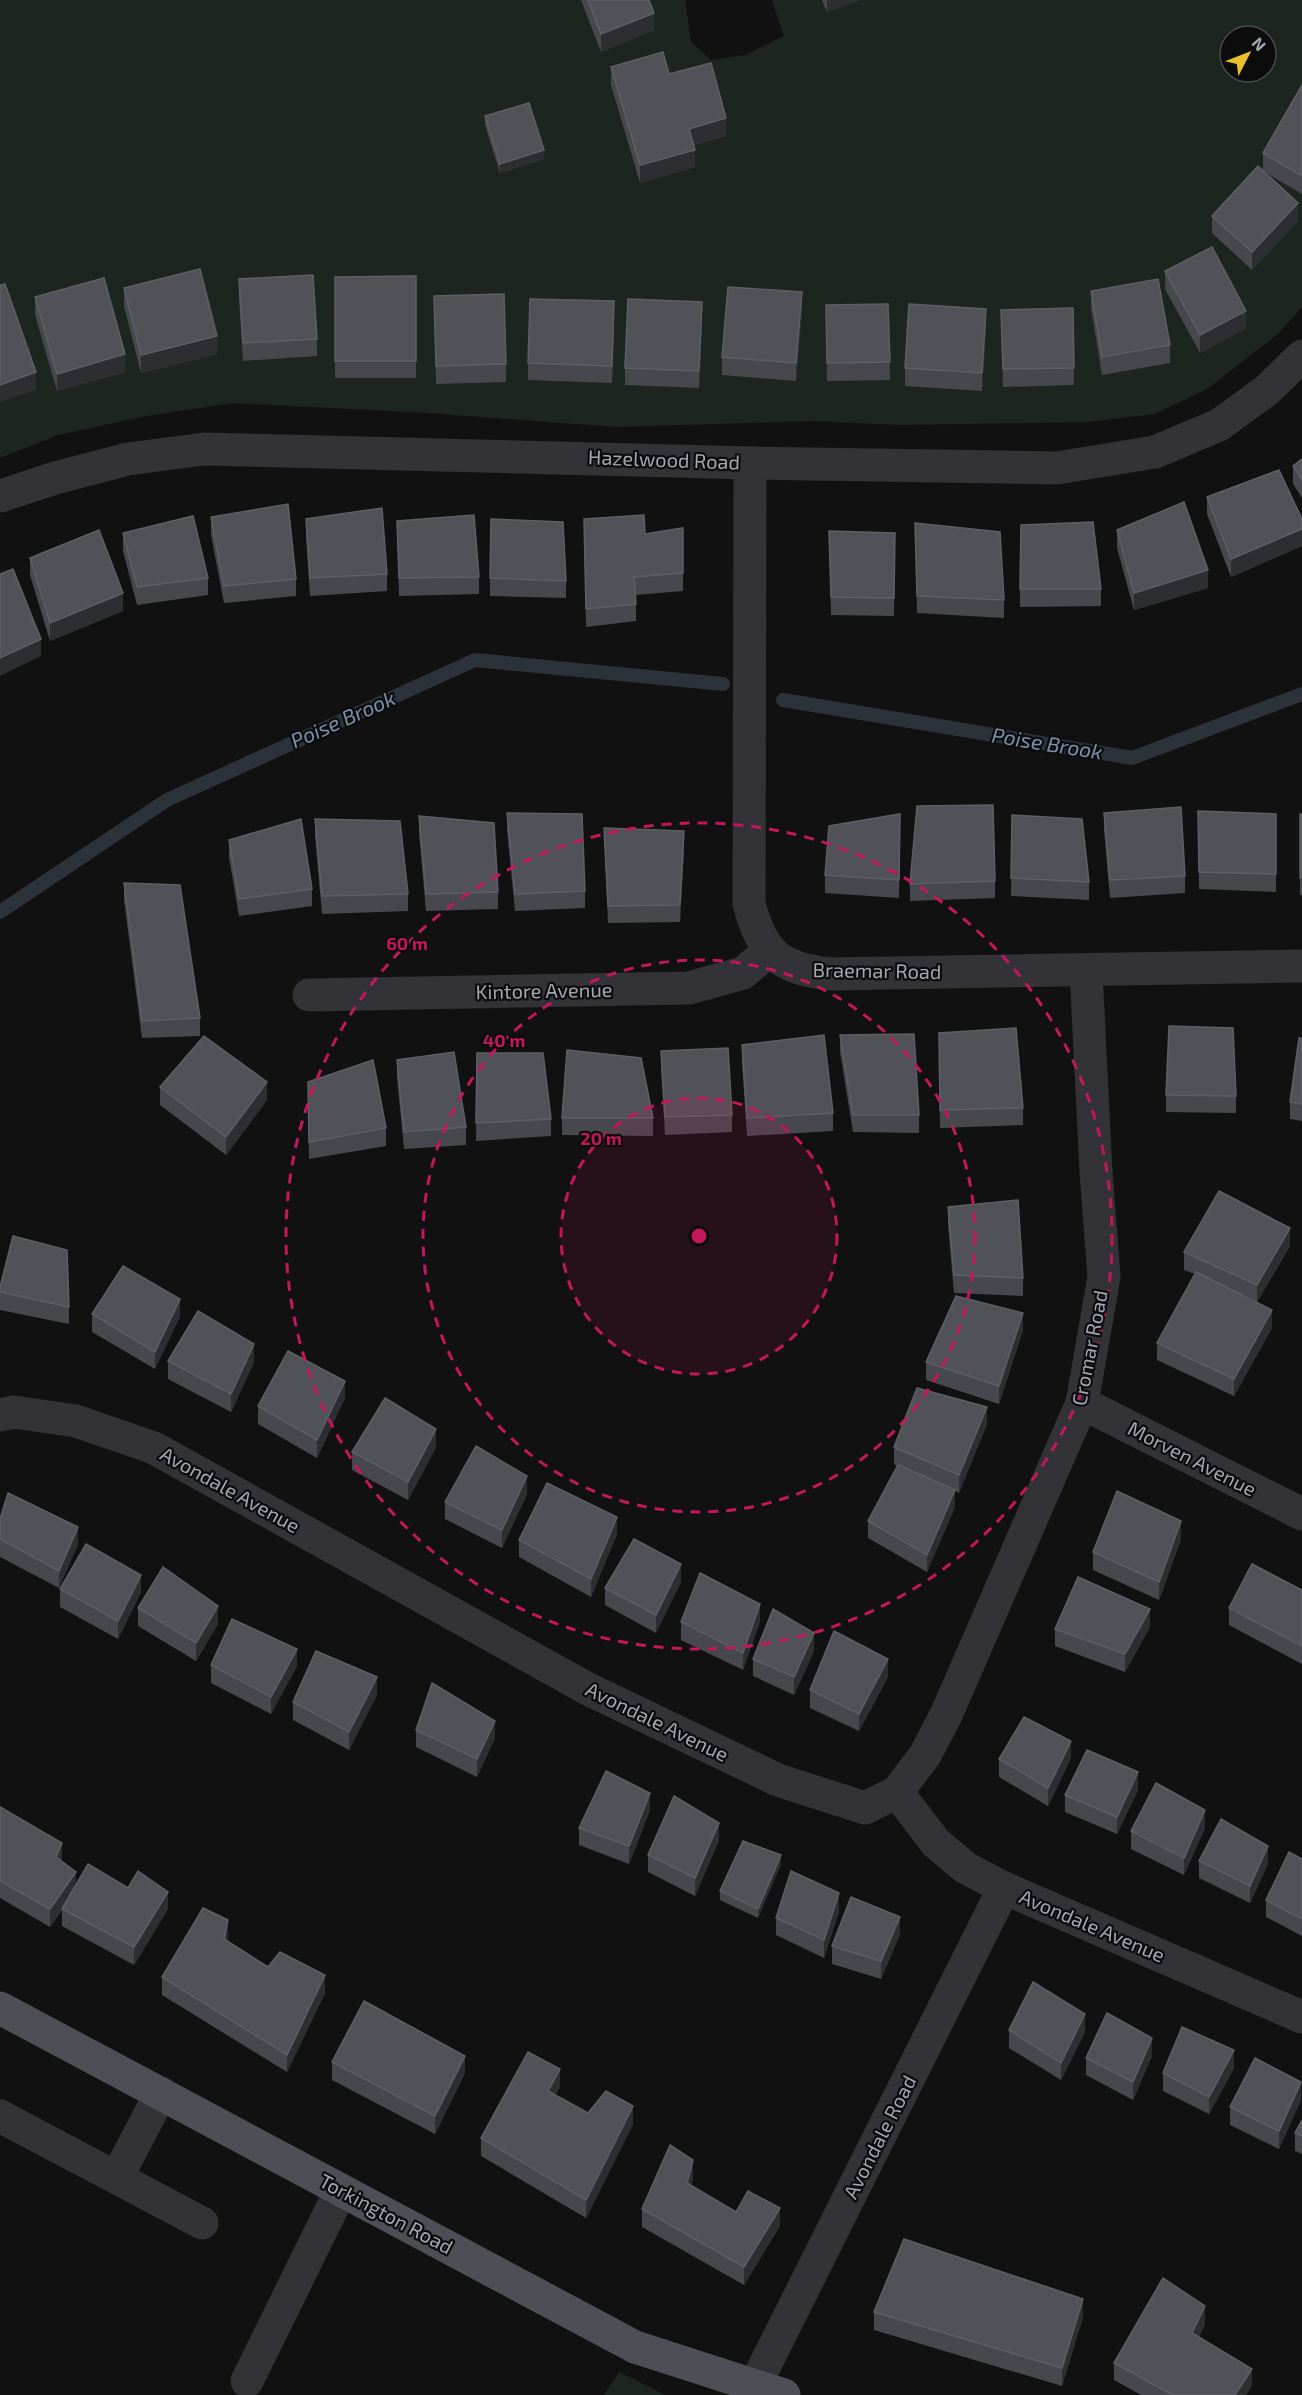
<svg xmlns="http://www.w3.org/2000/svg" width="1302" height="2395" font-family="'Exo 2',sans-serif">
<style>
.green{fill:#1d251f;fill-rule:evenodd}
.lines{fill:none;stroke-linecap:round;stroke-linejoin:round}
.stream{stroke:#2b323a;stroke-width:14}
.minor{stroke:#323237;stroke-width:33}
.major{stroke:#4e4f56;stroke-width:33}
.wall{fill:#47484d}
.shaded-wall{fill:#2d2e31}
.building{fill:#515258;stroke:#5e5f66;stroke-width:1.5}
.ring{fill:none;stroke:#c2185b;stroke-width:3;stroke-dasharray:10 8}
.labels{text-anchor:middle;stroke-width:4.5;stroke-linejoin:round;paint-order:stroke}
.street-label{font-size:20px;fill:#a3a6b3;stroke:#0c0c0d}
.water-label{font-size:21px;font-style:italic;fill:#7a90ad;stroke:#0c0c0d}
.centre{fill:#c2185b;stroke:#0c0c0d;stroke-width:3}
.ring-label{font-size:18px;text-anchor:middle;font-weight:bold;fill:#c2185b;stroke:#0c0c0d;stroke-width:4.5;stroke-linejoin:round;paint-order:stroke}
</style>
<rect width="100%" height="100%" fill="#111112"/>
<g class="green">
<path d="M0,0H685L691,42L711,60L745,55L784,36L772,0H1302V307L1278,334L1207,389L1155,414L1088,422L901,425L814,421L616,427L427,413L234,403L146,416L58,435L0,458ZM1230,36H1266V72H1230Z"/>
<polygon points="619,2372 665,2395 604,2395"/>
</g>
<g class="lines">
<g class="stream">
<polyline points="783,700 1132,758 1302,694"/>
<polyline points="0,912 167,800 475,660 723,684"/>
</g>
<g class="minor">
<path d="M750,463L749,903C762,954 780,969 832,974L1302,966"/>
<polyline points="0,496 55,478 128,459 204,449 750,463 1057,468 1155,452 1219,425 1267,390 1302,356"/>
<polyline points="309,995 689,988 743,973 770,950"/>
<polyline points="1082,1403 1302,1514"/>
<polyline points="0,1415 14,1412 76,1421 154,1448 588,1689 778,1780 865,1808 897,1792 936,1843 966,1868 1004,1888 1302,2017"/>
<polyline points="897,1792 925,1755 946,1715 1082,1403 1104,1277 1096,1172 1086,971"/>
<polyline points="0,2116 202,2223"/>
<polyline points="117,2177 161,2093"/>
<polyline points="247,2381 341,2190"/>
<polyline points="755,2385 1004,1888"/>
</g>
<polyline class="major" points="0,2008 635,2347 784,2395"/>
</g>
<g class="wall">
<polygon points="581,0 649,0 654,30 601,52"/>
<polygon points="822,0 860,0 827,12"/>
<polygon points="611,67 669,74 726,136 694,145 695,167 640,183 611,85"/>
<polygon points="1302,85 1302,194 1263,171 1298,221 1252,270 1212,233 1212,216 1263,171 1263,153"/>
<polygon points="485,116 544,159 500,173 485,125"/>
<polygon points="1165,271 1246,328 1200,353 1165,289"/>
<polygon points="416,276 416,378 335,378 335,277"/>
<polygon points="239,279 317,339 317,356 243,361 239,297"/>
<polygon points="124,288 217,354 141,373 124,306"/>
<polygon points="1091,291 1170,345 1170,363 1102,375 1091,308"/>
<polygon points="434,296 506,364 506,382 436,384"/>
<polygon points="35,297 125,372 57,391 35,315"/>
<polygon points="888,304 890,380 827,381 826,305"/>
<polygon points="1073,308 1074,385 1003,387 1001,310"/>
<polygon points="802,310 796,381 722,375 722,357"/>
<polygon points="614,319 612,383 528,380 528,363"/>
<polygon points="702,319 699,388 625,385 625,368"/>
<polygon points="986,327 982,391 905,386 905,368"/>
<polygon points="1302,459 1302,498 1293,484 1293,466"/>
<polygon points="1207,497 1302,519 1302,546 1231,577 1207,514"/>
<polygon points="211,517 296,579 296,596 224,603 211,535"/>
<polygon points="306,519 387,574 387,591 310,596 306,536"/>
<polygon points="397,521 479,577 479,594 399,596"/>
<polygon points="915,523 1004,600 1004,618 917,613"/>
<polygon points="683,528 683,591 636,595 636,621 586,627 584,536 645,534"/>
<polygon points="1117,530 1208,588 1134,610 1117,548"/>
<polygon points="829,531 895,533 894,616 831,615"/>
<polygon points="123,533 208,578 208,595 137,605 123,551"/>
<polygon points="30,558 123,611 50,641 30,575"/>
<polygon points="490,578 566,581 566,598 490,596"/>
<polygon points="1020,589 1101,589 1101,606 1020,607"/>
<polygon points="1198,811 1276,814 1276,892 1199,889"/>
<polygon points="507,813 585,891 585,908 515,911 507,830"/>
<polygon points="1104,813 1185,876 1185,893 1110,898 1104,830"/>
<rect x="1300" y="814" width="2" height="81"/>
<polygon points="1012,815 1089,882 1089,900 1011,896"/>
<polygon points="419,816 498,892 498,909 426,911 419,833"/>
<polygon points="315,819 408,894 408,911 322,914 315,836"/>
<polygon points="604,828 684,848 680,922 608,923"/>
<polygon points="900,832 899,898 825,893 825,875"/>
<polygon points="229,840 312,889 312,906 239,916 229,857"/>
<polygon points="995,881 995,898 910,901 910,884"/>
<polygon points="124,883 200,1018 200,1036 142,1038 124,900"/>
<polygon points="939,1033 1023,1108 1023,1125 940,1128"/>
<polygon points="840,1035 919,1115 919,1133 853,1132 840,1052"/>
<polygon points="1302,1038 1302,1121 1290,1119 1290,1102"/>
<polygon points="742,1045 833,1113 833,1131 747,1136 742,1063"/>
<polygon points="661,1051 732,1115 732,1132 665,1135 661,1068"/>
<polygon points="477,1053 551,1119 551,1136 476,1141"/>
<polygon points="397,1060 466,1127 466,1145 404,1149 397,1078"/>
<polygon points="308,1082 386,1128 386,1146 309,1159"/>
<polygon points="160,1087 267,1100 226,1155 160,1105"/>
<polygon points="1166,1095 1236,1096 1236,1113 1166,1112"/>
<polygon points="562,1118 653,1118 653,1136 562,1135"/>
<polygon points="948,1207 1023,1278 1023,1296 954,1293 948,1225"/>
<polygon points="1290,1246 1257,1302 1244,1296 1272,1328 1234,1396 1157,1360 1157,1343 1195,1274 1184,1270 1184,1252"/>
<polygon points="0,1287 69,1307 69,1324 0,1310"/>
<polygon points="92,1314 180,1316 155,1369 92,1332"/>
<polygon points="1023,1330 999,1404 926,1380 926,1362"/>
<polygon points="168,1361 254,1362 231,1412 168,1379"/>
<polygon points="345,1398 317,1458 258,1424 258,1406"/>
<polygon points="987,1424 959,1493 955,1491 955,1507 927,1572 868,1538 868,1521 897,1466 894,1464 894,1447"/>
<polygon points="436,1447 408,1500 352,1470 352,1452"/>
<polygon points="527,1494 502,1548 445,1519 445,1502"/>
<polygon points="0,1519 78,1544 59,1588 0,1557"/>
<polygon points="617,1534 591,1597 519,1557 519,1540"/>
<polygon points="1181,1539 1159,1600 1093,1570 1093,1552"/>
<polygon points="681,1582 656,1633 605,1605 605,1588"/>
<polygon points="60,1589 141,1592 118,1639 60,1607"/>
<polygon points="1302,1590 1302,1664 1229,1625 1229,1608"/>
<polygon points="138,1608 218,1624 196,1661 138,1626"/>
<polygon points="760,1621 743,1670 681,1640 681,1622"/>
<polygon points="1150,1627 1125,1672 1055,1646 1055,1629"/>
<polygon points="814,1651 794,1695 753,1676 753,1659"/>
<polygon points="211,1665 297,1666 271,1714 211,1683"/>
<polygon points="888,1677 859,1731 810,1708 810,1690"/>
<polygon points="377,1695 349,1750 293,1720 293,1702"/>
<polygon points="416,1730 495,1738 477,1777 416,1747"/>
<polygon points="1071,1758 1048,1806 999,1777 999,1759"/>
<polygon points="1138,1790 1117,1834 1065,1812 1065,1795"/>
<polygon points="0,1807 62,1861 76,1884 128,1888 168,1909 134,1965 62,1926 62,1910 50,1927 0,1898"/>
<polygon points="650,1810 629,1864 579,1845 579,1828"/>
<polygon points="1205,1828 1184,1875 1131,1849 1131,1831"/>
<polygon points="719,1840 695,1896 648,1872 648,1855"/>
<polygon points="1302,1859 1302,1936 1266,1917 1266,1900"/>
<polygon points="1199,1861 1268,1864 1250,1903 1199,1878"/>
<polygon points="781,1864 758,1918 720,1900 720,1891"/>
<polygon points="839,1911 824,1958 776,1935 776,1918"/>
<polygon points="900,1934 881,1979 832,1964 832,1946"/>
<polygon points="228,1937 227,1941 268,1967 325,1993 287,2072 162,1995 162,1977"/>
<polygon points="1009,2030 1085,2032 1061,2080 1009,2048"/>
<polygon points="1152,2056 1133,2100 1086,2075 1086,2058"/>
<polygon points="332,2062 465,2073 435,2134 332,2080"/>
<polygon points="1234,2068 1209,2114 1163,2091 1163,2073"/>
<polygon points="560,2087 555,2095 588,2113 633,2124 586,2218 481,2156 481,2138"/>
<polygon points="1301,2100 1279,2149 1230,2125 1230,2107"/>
<polygon points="1302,2120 1302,2154 1295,2151 1295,2133"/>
<polygon points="693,2178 691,2186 736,2212 780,2226 744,2285 642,2227 642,2209"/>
<polygon points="874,2312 1083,2317 1062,2386 874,2330"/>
<polygon points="1205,2324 1199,2337 1252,2386 1246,2395 1141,2395 1114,2380 1114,2363"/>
</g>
<g class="shaded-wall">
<polygon points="827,0 860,0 827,12"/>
<polygon points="654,13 654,30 601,52 601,34"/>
<polygon points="726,118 726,136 689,146 689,129"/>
<polygon points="544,150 544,159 500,173 500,164"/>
<polygon points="695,150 695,167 640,183 640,165"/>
<polygon points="1298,203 1298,221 1252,270 1252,252"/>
<polygon points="802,292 802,310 796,381 796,363"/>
<polygon points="702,302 702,319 699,388 699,371"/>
<polygon points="986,309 986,327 982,391 982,373"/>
<polygon points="1246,311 1246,328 1200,353 1200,335"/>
<polygon points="217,336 217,354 141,373 141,355"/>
<polygon points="125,354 125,372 57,391 57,374"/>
<polygon points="36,372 36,390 0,402 0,385"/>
<polygon points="1302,529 1302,546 1231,577 1231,559"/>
<polygon points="1208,570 1208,588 1134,610 1134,593"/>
<polygon points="123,593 123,611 50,641 50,623"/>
<polygon points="41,639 41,656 0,676 0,658"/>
<polygon points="684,831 684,848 680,922 680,905"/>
<polygon points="267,1082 267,1100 226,1155 226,1137"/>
<polygon points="1290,1228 1290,1246 1257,1302 1257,1285"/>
<polygon points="180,1299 180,1316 155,1369 155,1352"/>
<polygon points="1272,1310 1272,1328 1234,1396 1234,1379"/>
<polygon points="1023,1313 1023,1330 999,1404 999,1386"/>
<polygon points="254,1344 254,1362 231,1412 231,1394"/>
<polygon points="345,1381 345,1398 317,1458 317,1440"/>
<polygon points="987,1407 987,1424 959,1493 959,1475"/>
<polygon points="436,1429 436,1447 408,1500 408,1482"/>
<polygon points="527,1476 527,1494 502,1548 502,1530"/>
<polygon points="955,1490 955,1507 927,1572 927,1555"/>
<polygon points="617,1517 617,1534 591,1597 591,1579"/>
<polygon points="1181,1521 1181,1539 1159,1600 1159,1582"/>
<polygon points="78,1527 78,1544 59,1588 59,1571"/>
<polygon points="681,1564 681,1582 656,1633 656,1615"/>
<polygon points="141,1575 141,1592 118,1639 118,1621"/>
<polygon points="760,1604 760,1621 743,1670 743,1653"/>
<polygon points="218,1606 218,1624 196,1661 196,1643"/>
<polygon points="1150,1609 1150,1627 1125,1672 1125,1654"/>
<polygon points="814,1633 814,1651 794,1695 794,1677"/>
<polygon points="297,1649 297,1666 271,1714 271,1697"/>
<polygon points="888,1659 888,1677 859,1731 859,1714"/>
<polygon points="377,1677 377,1695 349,1750 349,1732"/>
<polygon points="495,1721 495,1738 477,1777 477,1759"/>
<polygon points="1071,1741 1071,1758 1048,1806 1048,1788"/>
<polygon points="1138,1772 1138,1790 1117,1834 1117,1817"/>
<polygon points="650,1793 650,1810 629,1864 629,1846"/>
<polygon points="1205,1810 1205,1828 1184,1875 1184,1858"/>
<polygon points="719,1823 719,1840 695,1896 695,1878"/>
<polygon points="62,1843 62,1861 56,1857"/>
<polygon points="1268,1846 1268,1864 1250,1903 1250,1886"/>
<polygon points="781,1855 781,1864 758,1918 758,1909"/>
<polygon points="76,1872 76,1889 50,1927 50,1909"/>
<polygon points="168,1892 168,1909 134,1965 134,1947"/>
<polygon points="839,1893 839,1911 824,1958 824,1940"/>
<polygon points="900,1917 900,1934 881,1979 881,1961"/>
<polygon points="228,1920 228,1937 224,1956 224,1939"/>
<polygon points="325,1975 325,1993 287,2072 287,2055"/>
<polygon points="1085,2014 1085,2032 1061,2080 1061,2063"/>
<polygon points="1152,2038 1152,2056 1133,2100 1133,2082"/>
<polygon points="1234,2050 1234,2068 1209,2114 1209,2097"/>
<polygon points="465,2056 465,2073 435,2134 435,2116"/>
<polygon points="560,2069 560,2087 548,2109 548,2091"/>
<polygon points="1301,2082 1301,2100 1279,2149 1279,2131"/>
<polygon points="633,2106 633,2124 586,2218 586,2200"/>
<polygon points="693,2160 693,2178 687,2201 687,2183"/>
<polygon points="780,2208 780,2226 744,2285 744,2267"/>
<polygon points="1083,2299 1083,2317 1062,2386 1062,2368"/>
<polygon points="1205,2306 1205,2324 1192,2351 1192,2333"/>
<polygon points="1252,2369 1252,2386 1246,2395 1235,2395"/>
</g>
<g class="building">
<polygon points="588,0 649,0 654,13 601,34"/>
<polygon points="663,52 669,74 711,63 726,118 689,129 695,150 640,165 611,67"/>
<polygon points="1302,85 1302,176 1263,153"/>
<polygon points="529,103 544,150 500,164 485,116"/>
<polygon points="1258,166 1298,203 1252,252 1212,216"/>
<polygon points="1212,247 1246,311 1200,335 1165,271"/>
<polygon points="200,269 217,336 141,355 124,288"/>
<polygon points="313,275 317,339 243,343 239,279"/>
<polygon points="416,276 416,361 335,361 335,277"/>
<polygon points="104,278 125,354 57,374 35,297"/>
<polygon points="1158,279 1170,345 1102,357 1091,291"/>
<polygon points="5,284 36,372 0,385 0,285"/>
<polygon points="728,287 802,292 796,363 722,357"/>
<polygon points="504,294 506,364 436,366 434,296"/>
<polygon points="530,299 614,301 612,366 528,363"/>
<polygon points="628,299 702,302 699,371 625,368"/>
<polygon points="888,304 890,362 827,363 826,305"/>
<polygon points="909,304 986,309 982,373 905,368"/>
<polygon points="1073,308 1074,368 1003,369 1001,310"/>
<polygon points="1302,459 1302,480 1293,466"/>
<polygon points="1279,470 1302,519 1302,529 1231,559 1207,497"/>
<polygon points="1184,502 1208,570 1134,593 1117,530"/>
<polygon points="288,504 296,579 224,586 211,517"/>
<polygon points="382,508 387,574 310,578 306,519"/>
<polygon points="474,515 479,577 399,578 397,521"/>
<polygon points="644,515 645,534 683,528 683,573 634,577 636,604 586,609 584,519"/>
<polygon points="193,516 208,578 137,587 123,533"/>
<polygon points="491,519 563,522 566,581 490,578"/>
<polygon points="1093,522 1101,589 1020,589 1021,525"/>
<polygon points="915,523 1000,532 1004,600 917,596"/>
<polygon points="99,530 123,593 50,623 30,558"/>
<polygon points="829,531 895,533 894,598 831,597"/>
<polygon points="13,569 41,639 0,658 0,574"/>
<polygon points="993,805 995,881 910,884 917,806"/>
<polygon points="1181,807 1185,876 1110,880 1104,813"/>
<polygon points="1198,811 1276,814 1276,874 1199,872"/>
<polygon points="507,813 582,814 585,891 515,894"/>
<polygon points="900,814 899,880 825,875 829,826"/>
<rect x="1300" y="814" width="2" height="64"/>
<polygon points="1012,815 1082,819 1089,882 1011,878"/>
<polygon points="419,816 494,823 498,892 426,894"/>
<polygon points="301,819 312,889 239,899 229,840"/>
<polygon points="315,819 400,821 408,894 322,896"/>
<polygon points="604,828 684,831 680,905 608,906"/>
<polygon points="124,883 180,885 200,1018 142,1021"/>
<polygon points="1169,1026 1233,1028 1236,1096 1166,1095"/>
<polygon points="1016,1028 1023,1108 940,1110 939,1033"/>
<polygon points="914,1034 919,1115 853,1115 840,1035"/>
<polygon points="824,1035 833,1113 747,1118 742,1045"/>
<polygon points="204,1036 267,1082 226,1137 160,1087"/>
<polygon points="1299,1038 1302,1038 1302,1104 1290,1102"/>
<polygon points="728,1048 732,1115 665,1117 661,1051"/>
<polygon points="567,1050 641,1058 653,1118 562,1118"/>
<polygon points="454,1052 466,1127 404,1132 397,1060"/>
<polygon points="477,1053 543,1053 551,1119 476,1123"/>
<polygon points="373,1060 386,1128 309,1142 308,1082"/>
<polygon points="1219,1191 1290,1228 1257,1285 1184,1252"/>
<polygon points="1018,1200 1023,1278 954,1275 948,1207"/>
<polygon points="13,1236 67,1250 69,1307 0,1292 0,1287"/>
<polygon points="123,1266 180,1299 155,1352 92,1314"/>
<polygon points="1196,1272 1272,1310 1234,1379 1157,1343"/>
<polygon points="956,1296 1023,1313 999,1386 926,1362"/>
<polygon points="198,1311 254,1344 231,1394 168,1361"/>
<polygon points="288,1351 345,1381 317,1440 258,1406"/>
<polygon points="917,1388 987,1407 959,1475 894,1447"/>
<polygon points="385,1398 436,1429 408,1482 352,1452"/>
<polygon points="476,1446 527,1476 502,1530 445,1502"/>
<polygon points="898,1465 955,1490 927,1555 868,1521"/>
<polygon points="547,1483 617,1517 591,1579 519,1540"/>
<polygon points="1117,1491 1181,1521 1159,1582 1093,1552"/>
<polygon points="8,1493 78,1527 59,1571 0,1539 0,1519"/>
<polygon points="634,1539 681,1564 656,1615 605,1588"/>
<polygon points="86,1544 141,1575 118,1621 60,1589"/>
<polygon points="1252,1564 1302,1590 1302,1646 1229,1608"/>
<polygon points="163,1567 218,1606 196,1643 138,1608"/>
<polygon points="700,1573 760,1604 743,1653 681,1622"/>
<polygon points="1078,1577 1150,1609 1125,1654 1055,1629"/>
<polygon points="773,1609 814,1633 794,1677 753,1659"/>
<polygon points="232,1619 297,1649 271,1697 211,1665"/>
<polygon points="834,1631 888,1659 859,1714 810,1690"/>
<polygon points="316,1651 377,1677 349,1732 293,1702"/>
<polygon points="432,1683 495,1721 477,1759 416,1730"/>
<polygon points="1024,1717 1071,1741 1048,1788 999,1759"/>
<polygon points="1087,1750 1138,1772 1117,1817 1065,1795"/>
<polygon points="606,1771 650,1793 629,1846 579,1828"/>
<polygon points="1156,1783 1205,1810 1184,1858 1131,1831"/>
<polygon points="674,1796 719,1823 695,1878 648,1855"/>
<polygon points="0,1807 62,1843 56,1857 76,1872 50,1909 0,1881"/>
<polygon points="1221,1819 1268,1846 1250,1886 1199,1861"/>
<polygon points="743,1841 781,1855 758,1909 720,1891"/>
<polygon points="1289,1852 1302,1859 1302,1919 1266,1900"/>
<polygon points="88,1864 128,1888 138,1871 168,1892 134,1947 62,1909"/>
<polygon points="791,1871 839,1893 824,1940 776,1918"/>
<polygon points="851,1897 900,1917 881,1961 832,1946"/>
<polygon points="203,1908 228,1920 224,1939 268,1967 280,1952 325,1975 287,2055 162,1977"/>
<polygon points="1033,1982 1085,2014 1061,2063 1009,2030"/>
<polygon points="364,2001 465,2056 435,2116 332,2062"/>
<polygon points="1107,2013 1152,2038 1133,2082 1086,2058"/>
<polygon points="1182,2027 1234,2050 1209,2097 1163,2073"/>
<polygon points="528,2052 560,2069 548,2091 588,2113 606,2091 633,2106 586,2200 481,2138"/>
<polygon points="1255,2058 1301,2082 1279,2131 1230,2107"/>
<polygon points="1302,2120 1302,2136 1295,2133"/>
<polygon points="670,2145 693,2160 687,2183 736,2212 748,2191 780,2208 744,2267 642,2209"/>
<polygon points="904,2239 1083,2299 1062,2368 874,2312"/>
<polygon points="1163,2278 1205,2306 1192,2333 1252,2369 1235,2395 1173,2395 1114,2363"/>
</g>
<circle cx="699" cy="1236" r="138" fill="#c2185b" fill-opacity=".12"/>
<g class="ring">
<circle cx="699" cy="1236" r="138"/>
<circle cx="699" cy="1236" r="276"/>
<circle cx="699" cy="1236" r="413"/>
</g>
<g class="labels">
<g class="street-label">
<text transform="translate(664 460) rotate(2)" y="7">Hazelwood Road</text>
<text transform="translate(877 971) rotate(1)" y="7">Braemar Road</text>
<text transform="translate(544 991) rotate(-1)" y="7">Kintore Avenue</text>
<text transform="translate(1090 1348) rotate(-79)" y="7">Cromar Road</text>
<text transform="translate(1192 1459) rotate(27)" y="7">Morven Avenue</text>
<text transform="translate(230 1490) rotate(29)" y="7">Avondale Avenue</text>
<text transform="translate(657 1722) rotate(26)" y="7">Avondale Avenue</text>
<text transform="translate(1092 1926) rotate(23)" y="7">Avondale Avenue</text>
<text transform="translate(880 2137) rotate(-63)" y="7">Avondale Road</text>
<text transform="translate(386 2214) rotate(28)" y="7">Torkington Road</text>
</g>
<g class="water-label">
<text transform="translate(343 720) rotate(-24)" y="7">Poise Brook</text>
<text transform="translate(1047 744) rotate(9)" y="7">Poise Brook</text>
</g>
</g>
<circle cx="699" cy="1236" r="9" class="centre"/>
<g class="ring-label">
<text x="407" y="950">60 m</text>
<text x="504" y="1047">40 m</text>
<text x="601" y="1145">20 m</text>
</g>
<g transform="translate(1248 54) rotate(48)"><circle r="28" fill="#0c0c0d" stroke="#484a4f" stroke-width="1.5"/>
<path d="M0-4.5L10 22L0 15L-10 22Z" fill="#ebc030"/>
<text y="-9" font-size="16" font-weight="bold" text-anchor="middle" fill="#a3a6b3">N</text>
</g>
</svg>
